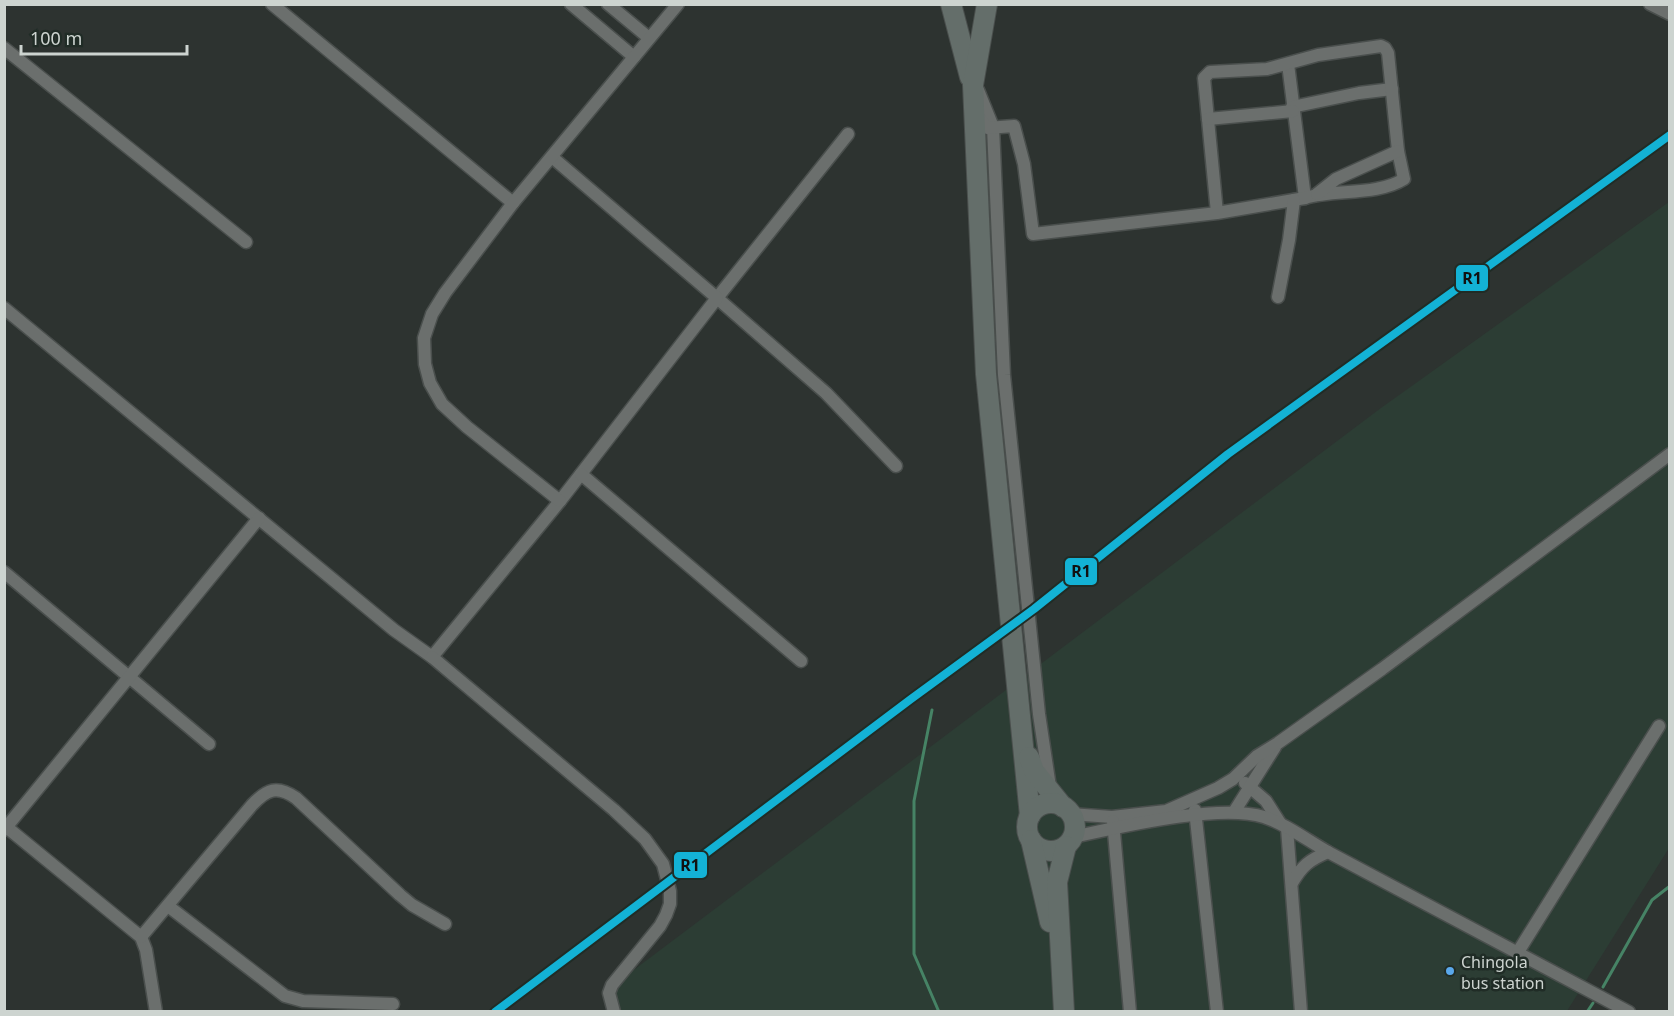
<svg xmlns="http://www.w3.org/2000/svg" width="1674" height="1016" font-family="'Noto Sans',sans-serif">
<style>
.built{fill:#2c3d34}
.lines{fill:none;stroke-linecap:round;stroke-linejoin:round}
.stream{stroke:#468365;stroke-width:3}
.minor-casing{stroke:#4a4f4d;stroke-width:15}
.trunk-casing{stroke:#4a4f4d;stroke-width:22}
.minor{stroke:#6b6f6d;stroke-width:12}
.trunk{stroke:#646e6a;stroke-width:20}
.rail-1-casing{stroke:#202c26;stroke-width:12}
.rail-1{stroke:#13b2d5;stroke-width:8}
.bus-dot{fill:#5aa8eb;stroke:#202c26;stroke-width:2}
.labels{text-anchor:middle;stroke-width:5;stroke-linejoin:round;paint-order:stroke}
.bus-label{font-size:16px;fill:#cdd4d0;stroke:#202c26;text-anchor:start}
.line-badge{stroke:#202c26;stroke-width:2}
.pale-badge-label{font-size:16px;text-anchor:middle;font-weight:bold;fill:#111}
</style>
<rect width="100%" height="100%" fill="#2d3330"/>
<polygon class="built" points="1669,202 1669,848 1567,1011 607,1012 615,984 1381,408"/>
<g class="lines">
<g class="stream">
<polyline points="932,710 914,801 914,954 939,1012"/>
<polyline points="1603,987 1652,900 1670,886"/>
<polyline points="1587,1012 1593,1003"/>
</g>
<g class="minor-casing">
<g id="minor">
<polyline points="272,4 513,203"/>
<polyline points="571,4 634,57"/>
<polyline points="608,4 649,38"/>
<polyline points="1650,4 1670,14"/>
<polyline points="4,48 246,242"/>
<polyline points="1288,64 1305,198"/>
<polyline points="978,90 993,127 1004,375 1039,714 1050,787"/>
<polyline points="1292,107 1359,93 1392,89"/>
<path d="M975,112L987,128L1014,126L1024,164L1033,234L1217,213L1305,198C1334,189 1377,196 1404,179L1398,151L1388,53L1385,48L1381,46L1318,55L1267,69L1210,72L1204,78L1217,213"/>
<polyline points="1208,119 1293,111"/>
<polyline points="848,134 717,298 826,393 896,466"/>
<polyline points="1317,194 1336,179 1398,151"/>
<polyline points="1278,297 1289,240 1294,200"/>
<polyline points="4,308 394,630 432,657 560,501 717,298 552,157"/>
<polyline points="581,474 801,661"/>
<polyline points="560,501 467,427 442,404 430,383 425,364 424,338 432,314 445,293 513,203 678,4"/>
<polyline points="4,572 209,744"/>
<polyline points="432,657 614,810 645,839 663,864 670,891 670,904 666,915 660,926 612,985 609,993 614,1012"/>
<polyline points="1245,783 1266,801 1280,823"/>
<polyline points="1195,810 1217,1012"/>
<polyline points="1234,812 1275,747"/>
<polyline points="1070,814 1112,817 1166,811 1218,788 1233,779 1257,756 1278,743 1382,669 1670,454"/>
<polyline points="1113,821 1130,1012"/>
<polyline points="4,825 141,937 146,950 156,1012"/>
<polyline points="1287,828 1301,1012"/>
<polyline points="4,830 259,518"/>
<path d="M1073,837C1120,827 1219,803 1264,817C1286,824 1307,840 1328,852L1629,1012"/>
<path d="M1292,883C1302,866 1309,860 1328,852"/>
<polyline points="168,906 285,996 303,1001 393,1004"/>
<path d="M141,937L252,805C267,789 277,785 296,798L400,895L412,905L445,924"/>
<polyline points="1518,952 1659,726"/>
</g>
</g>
<g class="trunk-casing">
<g id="trunk">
<polyline points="951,4 970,77"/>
<polyline points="987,4 973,85 986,374 1030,816"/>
<polyline points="1029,757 1034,771 1063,807"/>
<circle cx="1051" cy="827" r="24"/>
<polyline points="1031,840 1050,922"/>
<polyline points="1064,1012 1057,882 1066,846"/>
</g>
</g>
<use href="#minor" class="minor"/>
<use href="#trunk" class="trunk"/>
<g class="rail-1-casing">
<polyline id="rail-1" points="495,1012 911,699 1034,609 1228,454 1670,135"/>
</g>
<use href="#rail-1" class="rail-1"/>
</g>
<circle class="bus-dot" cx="1450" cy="971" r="5"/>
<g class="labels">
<g class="bus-label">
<text x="1461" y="968">Chingola<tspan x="1461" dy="21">bus station</tspan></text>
</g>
</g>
<g class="line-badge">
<rect x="1455" y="264" width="34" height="28" rx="6" fill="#13b2d5"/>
<rect x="1064" y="557" width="34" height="29" rx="6" fill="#13b2d5"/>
<rect x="673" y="851" width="35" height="28" rx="6" fill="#13b2d5"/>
</g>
<g class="pale-badge-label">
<text x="1472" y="284">R1</text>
<text x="1081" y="577">R1</text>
<text x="690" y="871">R1</text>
</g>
<rect width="1674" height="1016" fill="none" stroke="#cdd4d0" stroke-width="12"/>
<path d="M21 45v9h166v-9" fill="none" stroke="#cdd4d0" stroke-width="3"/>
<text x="30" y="45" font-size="18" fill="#cdd4d0" stroke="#202c26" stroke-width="4.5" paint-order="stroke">100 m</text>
</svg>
